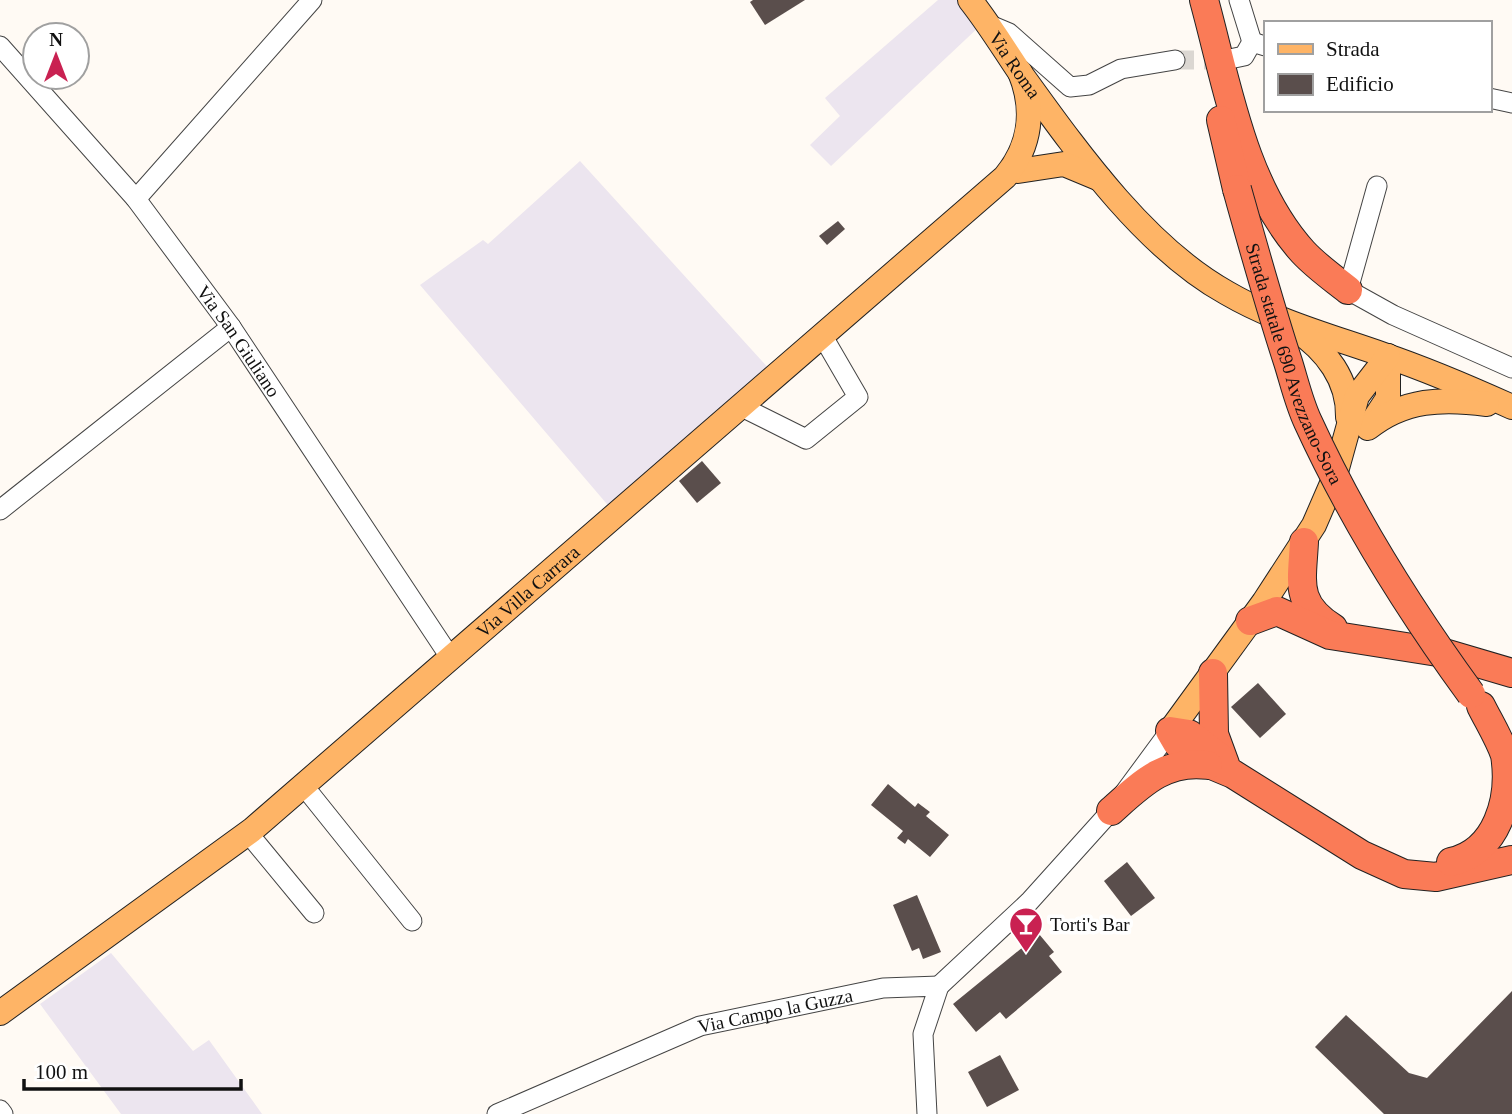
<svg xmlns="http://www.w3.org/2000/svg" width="1512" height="1114" font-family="'Times New Roman',serif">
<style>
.industrial{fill:#ece5ef}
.building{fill:#5a4e4c}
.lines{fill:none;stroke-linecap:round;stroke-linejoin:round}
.minor-tunnel{stroke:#dbd7d2;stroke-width:19;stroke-dasharray:19 10;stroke-linecap:butt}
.minor-casing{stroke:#444;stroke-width:21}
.major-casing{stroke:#222;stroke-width:26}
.highway-casing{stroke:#222;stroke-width:30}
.minor{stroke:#fff;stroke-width:19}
.major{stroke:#feb466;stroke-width:24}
.highway{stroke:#fa7b57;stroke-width:28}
.highway-bridge-casing{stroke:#222;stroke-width:30;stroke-linecap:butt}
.highway-bridge{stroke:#fa7b57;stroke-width:28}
.labels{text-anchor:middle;stroke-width:7;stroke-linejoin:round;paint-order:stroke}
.street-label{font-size:19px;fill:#111;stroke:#fff}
.poi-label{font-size:19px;fill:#111;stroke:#fff;text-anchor:start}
</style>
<rect width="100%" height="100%" fill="#fffaf4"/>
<g class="industrial">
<polygon points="938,0 963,0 982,24 831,166 810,145 840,116 825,98"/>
<polygon points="580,161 772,372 612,510 420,285 483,240 488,244"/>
<polygon points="111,953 193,1051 209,1040 262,1114 121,1114 40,1004"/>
</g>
<g class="building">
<polygon points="753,0 805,0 765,25 750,2"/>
<polygon points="838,221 845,229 827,245 819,236"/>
<polygon points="702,461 721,483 697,503 679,481"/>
<polygon points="1258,683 1286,714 1260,738 1231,707"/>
<polygon points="888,784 915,807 918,803 930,812 926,816 949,835 930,857 908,839 905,844 897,838 903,831 871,805"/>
<polygon points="1127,862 1155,898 1131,916 1104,881"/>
<polygon points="917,895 941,952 923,959 919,948 912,951 893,905"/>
<polygon points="1039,934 1054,952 1049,956 1062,972 1006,1019 1000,1012 976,1032 953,1004"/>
<polygon points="1512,991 1512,1114 1384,1114 1315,1047 1346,1015 1409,1073 1427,1078"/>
<polygon points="1000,1055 1019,1090 987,1107 968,1072"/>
</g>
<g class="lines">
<polyline class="minor-tunnel" points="1175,60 1225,60"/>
<g class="minor-casing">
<g id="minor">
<polyline points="1239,0 1252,42"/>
<polyline points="990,25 1009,33 1070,87 1089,85 1121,69 1175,60"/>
<path id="s1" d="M0,46L136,199L231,327L450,657"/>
<polyline points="1225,60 1244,56 1252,42 1265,46"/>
<polyline points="1489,98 1512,103"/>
<polyline points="1377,186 1348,290 1393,315 1512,368"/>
<polyline points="136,199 312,0"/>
<polyline points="740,406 806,439 858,397 822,335"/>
<polyline points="0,510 231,327"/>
<polyline points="303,785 412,921"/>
<polyline points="248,833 314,913"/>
<polyline points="939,986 1029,902 1111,811 1170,731"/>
<polyline points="0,1110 3,1114"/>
<path id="s2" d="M497,1114L700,1026L883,988L939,986L923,1034L927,1114"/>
</g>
</g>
<g class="major-casing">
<g id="major">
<path id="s3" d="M970,0C989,24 1004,49 1021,74C1076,150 1144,247 1227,293C1277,322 1330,336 1384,355C1428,370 1470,388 1512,407"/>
<polyline points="1018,171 1064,164 1100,179"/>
<path d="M1296,330C1326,350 1349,380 1348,417"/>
<polyline points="1371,424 1388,398 1388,356"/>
<path d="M1368,428C1404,399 1443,398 1487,404"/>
<polyline points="1170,731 1264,602 1314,525 1334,479 1357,396 1388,356"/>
<path id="s4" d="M0,1013L252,830L1005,177C1031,146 1035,109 1020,72"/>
</g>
</g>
<g class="highway-casing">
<g id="highway">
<path d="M1204,0C1227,84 1243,186 1303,252C1317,267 1333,278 1348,290"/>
<polyline points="1221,120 1237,189"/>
<path d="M1304,542C1302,582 1294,603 1333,628"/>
<polyline points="1250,621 1277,611 1330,635 1444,653 1512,673"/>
<polyline points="1213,673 1214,734 1225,764"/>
<polyline points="1222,759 1189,734 1170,731 1177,743 1197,759 1233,774 1362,855 1404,874 1436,877 1512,860"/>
<path d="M1111,811C1140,785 1165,759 1208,765"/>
<path d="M1451,862C1497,852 1512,799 1505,755C1499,738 1489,722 1481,706"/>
</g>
</g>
<use href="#minor" class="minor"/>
<use href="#major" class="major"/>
<use href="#highway" class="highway"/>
<g class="highway-bridge-casing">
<g id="highway-bridge">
<path id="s5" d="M1237,189C1253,246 1269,304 1288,362C1294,381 1299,403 1308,422C1352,518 1409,609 1471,694"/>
</g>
</g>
<use href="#highway-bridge" class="highway-bridge"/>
</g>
<defs>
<g id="bar-pin" transform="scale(1.75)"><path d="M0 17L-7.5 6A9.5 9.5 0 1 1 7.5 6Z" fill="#c92151" stroke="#fff"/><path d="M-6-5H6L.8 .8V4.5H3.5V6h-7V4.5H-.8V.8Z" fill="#fff"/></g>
</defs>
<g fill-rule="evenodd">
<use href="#bar-pin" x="1026" y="924"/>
</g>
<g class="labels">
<g class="street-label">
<text dy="7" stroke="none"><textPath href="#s3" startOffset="79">Via Roma</textPath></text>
<text dy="7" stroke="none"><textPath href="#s1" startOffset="380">Via San Giuliano</textPath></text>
<text dy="7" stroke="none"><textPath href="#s5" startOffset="184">Strada statale 690 Avezzano-Sora</textPath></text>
<text dy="7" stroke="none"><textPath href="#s4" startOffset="676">Via Villa Carrara</textPath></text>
<text dy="7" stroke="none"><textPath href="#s2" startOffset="298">Via Campo la Guzza</textPath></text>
</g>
<g class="poi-label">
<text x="1050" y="931">Torti's Bar</text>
</g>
</g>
<rect x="1264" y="21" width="228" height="91" fill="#ffffff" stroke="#a0a0a0" stroke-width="2"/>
<rect x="1278" y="44" width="35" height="10" fill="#feb466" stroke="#a0a0a0" stroke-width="2"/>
<text x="1326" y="56" font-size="21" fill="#111111">Strada</text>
<rect x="1278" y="74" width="35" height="21" fill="#5a4e4c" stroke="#a0a0a0" stroke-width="2"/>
<text x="1326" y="91" font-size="21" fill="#111111">Edificio</text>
<g transform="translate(56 56)"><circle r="33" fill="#ffffff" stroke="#a0a0a0" stroke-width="2"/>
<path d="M0-5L12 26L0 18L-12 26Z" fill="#c92151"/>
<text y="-10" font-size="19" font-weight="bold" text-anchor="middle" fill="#111111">N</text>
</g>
<path d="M24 1079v10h217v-10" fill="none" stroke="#111111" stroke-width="3.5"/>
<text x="35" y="1079" font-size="21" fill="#111111" stroke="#ffffff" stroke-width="5" paint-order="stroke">100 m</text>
</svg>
